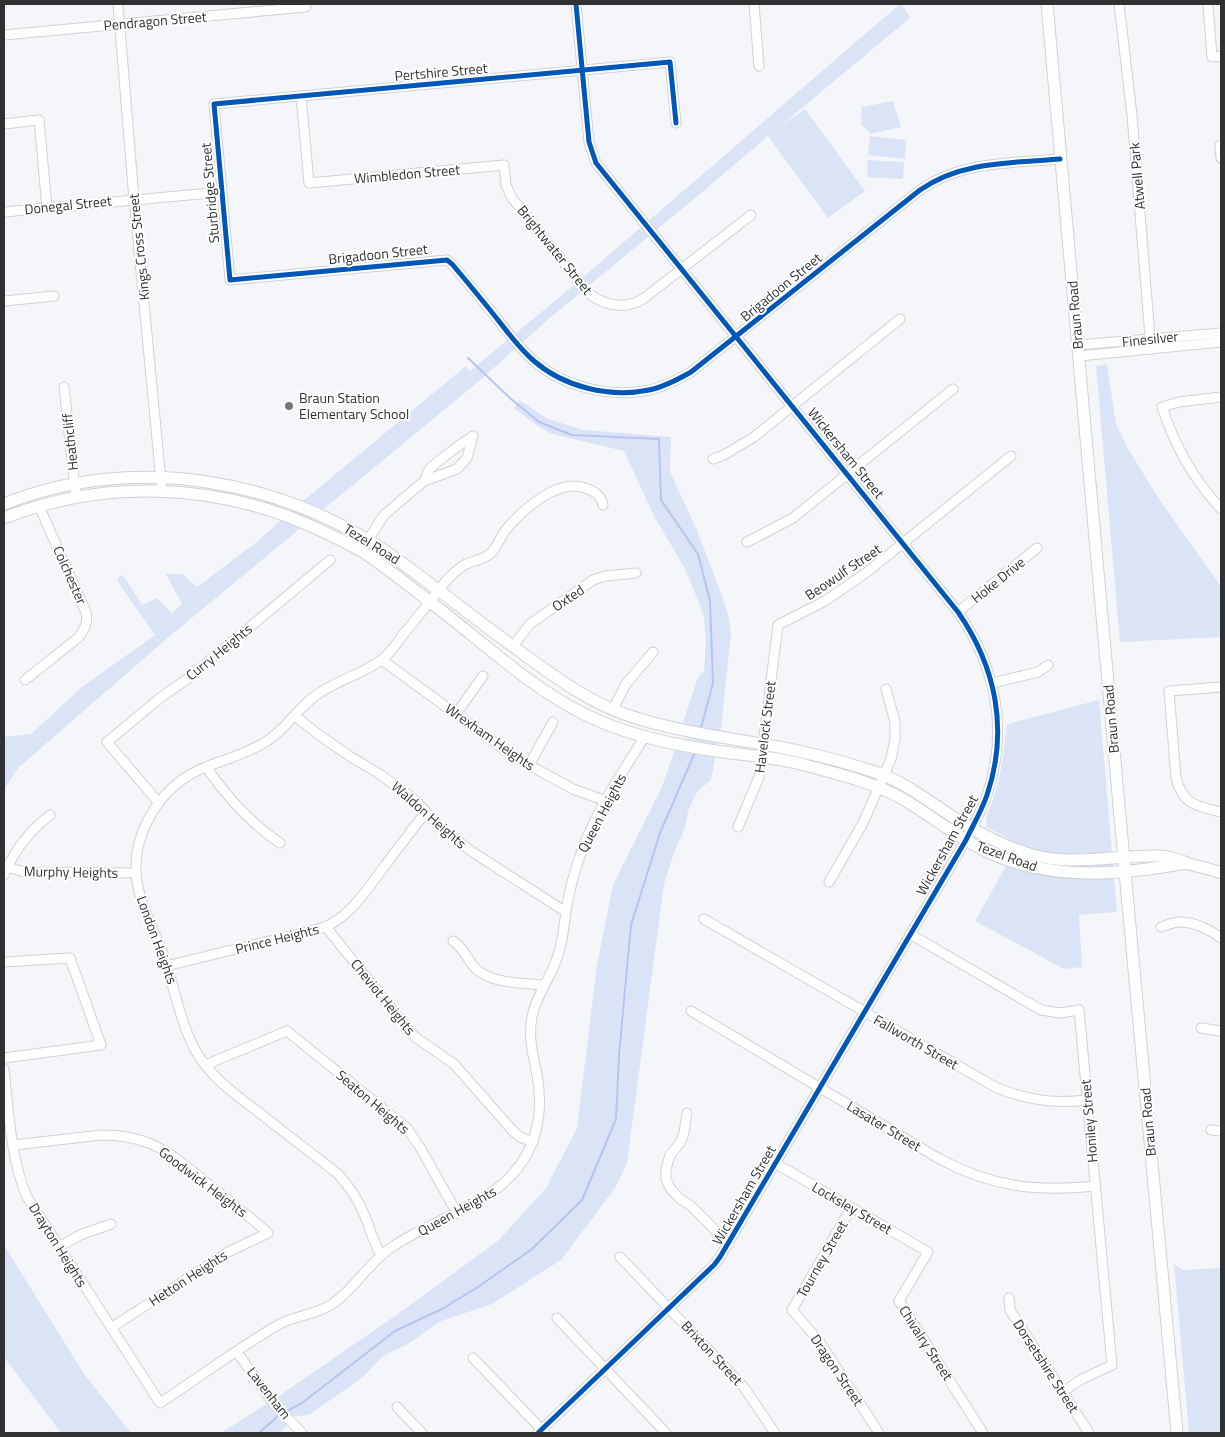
<svg xmlns="http://www.w3.org/2000/svg" width="1225" height="1437" font-family="'Titillium Web',sans-serif">
<style>
.green{fill:#dbe4f7}
.lines{fill:none;stroke-linecap:round;stroke-linejoin:round}
.stream{stroke:#b4c6ef;stroke-width:2}
.minor-casing{stroke:#d0d2d4;stroke-width:11}
.major-casing{stroke:#d0d2d4;stroke-width:13}
.minor{stroke:#fdfefe;stroke-width:9}
.major{stroke:#fdfefe;stroke-width:11}
.cycleway-casing{stroke:#fff;stroke-width:8}
.cycleway{stroke:#0057b8;stroke-width:5}
.poi-dot{fill:#747678;stroke:#fff;stroke-width:2}
.labels{text-anchor:middle;stroke-width:4;stroke-linejoin:round;paint-order:stroke}
.street-label{font-size:14px;fill:#2f3133;stroke:#fff}
.poi-label{font-size:14px;fill:#2f3133;stroke:#fff;text-anchor:start}
</style>
<rect width="100%" height="100%" fill="#f4f6f9"/>
<g class="green">
<polygon points="900,4 902,4 910,18 779,127 805,109 865,191 828,218 768,136 700,194 551,317 478,382 171,635 18,768 4,790 4,737 31,734 82,687 155,635 122,588 117,578 123,575 142,605 156,598 172,613 182,604 166,574 183,574 197,587 254,544 303,501 466,366 470,371 573,286"/>
<polygon points="893,101 901,127 871,134 861,124 862,107"/>
<polygon points="870,136 906,140 905,159 868,155"/>
<polygon points="868,160 904,162 903,179 867,177"/>
<polygon points="1107,364 1116,424 1127,447 1157,496 1221,587 1221,637 1120,642 1096,366"/>
<polygon points="519,400 548,419 584,430 671,437 670,472 696,528 720,590 728,614 731,633 721,729 711,780 697,792 688,811 685,828 675,850 664,884 627,1163 615,1188 561,1260 492,1304 441,1321 408,1344 383,1356 363,1377 309,1415 295,1416 280,1433 221,1433 279,1396 398,1314 499,1240 546,1188 577,1128 597,965 613,885 662,787 675,749 691,752 683,723 698,677 704,671 706,641 704,618 698,600 684,567 654,516 624,451 552,434 538,426 514,408"/>
<path d="M1099,700L1117,912L1079,915L1082,967L1064,969L975,921L1005,868L1011,840L986,827C985,816 991,807 994,797C1002,774 1004,748 1007,724Z"/>
<polygon points="4,1245 84,1374 131,1433 61,1433 4,1357"/>
<polygon points="1174,1264 1183,1270 1221,1268 1221,1433 1189,1433"/>
</g>
<g class="lines">
<g class="stream">
<polyline points="468,358 511,399 539,422 572,435 659,439 661,500 698,554 710,601 713,683 701,728"/>
<polyline points="285,1412 302,1403 395,1331 442,1309 478,1287 532,1249 582,1200 616,1119 619,1055 631,925 660,833 695,752"/>
<polyline points="259,1433 279,1415"/>
</g>
<g class="minor-casing">
<g id="minor">
<polyline points="118,4 134,199 162,491"/>
<polyline points="754,4 759,66"/>
<polyline points="1119,4 1132,115 1151,349"/>
<polyline points="1208,4 1212,57 1221,56"/>
<polyline points="4,35 306,7"/>
<path d="M301,96L309,183L504,165L506,185L512,198L589,294C606,306 624,310 643,299L751,215"/>
<path d="M676,123L670,62L214,104L230,280L447,260L452,264C468,283 483,301 498,320C509,334 520,349 534,361C564,387 609,398 649,390C664,387 677,380 691,372L920,190C961,161 1012,163 1060,159"/>
<polyline points="4,124 39,120 47,208"/>
<polyline points="1221,145 1220,145 1221,158"/>
<polyline points="4,212 221,192"/>
<polyline points="4,301 54,296"/>
<polyline points="1078,345 1221,333"/>
<polyline points="1079,356 1221,342"/>
<polyline points="64,387 76,497"/>
<path d="M1221,397L1179,402L1162,407C1176,448 1192,477 1221,509"/>
<polyline points="713,459 724,455 754,437 900,319"/>
<path d="M424,481C426,478 427,473 429,470C433,464 465,441 473,436"/>
<polyline points="368,540 384,515 424,481 457,469 467,458 473,436"/>
<polyline points="747,542 793,518 953,389"/>
<polyline points="958,612 1037,548"/>
<polyline points="513,646 530,624 593,580 605,576 636,573"/>
<polyline points="382,660 505,750 529,765 573,789 606,801"/>
<path d="M25,680L79,637C85,628 88,623 86,612L39,506"/>
<polyline points="992,683 1038,672 1048,665"/>
<path d="M1221,687L1169,691L1176,778C1183,805 1197,806 1221,812"/>
<polyline points="613,709 626,684 653,652"/>
<polyline points="456,714 483,676"/>
<polyline points="295,716 319,735 351,757 378,773 415,800 440,827 471,851 566,912"/>
<polyline points="529,765 553,722"/>
<path d="M206,767C227,797 250,823 280,843"/>
<polyline points="159,803 107,742 160,698 190,677 330,560"/>
<polyline points="738,827 759,777 778,625 825,601 867,572 1011,456"/>
<polyline points="7,867 24,872 136,873"/>
<path d="M4,875C14,851 29,831 50,815"/>
<polyline points="829,882 863,823 891,759 895,739 895,722 886,689"/>
<path d="M704,919L995,1087C1026,1100 1054,1104 1087,1100"/>
<polyline points="326,927 407,1028 415,1037 454,1064 513,1131 520,1137 533,1142"/>
<path d="M1161,927C1167,925 1174,922 1180,922C1194,922 1210,930 1221,938"/>
<polyline points="910,934 1041,1010 1060,1013 1079,1010 1112,1365 1082,1379 1062,1392"/>
<path d="M453,941C464,948 467,959 475,968C492,984 522,983 544,985"/>
<polyline points="4,962 70,958 101,1045 4,1058"/>
<path d="M166,966L322,928C350,918 367,889 384,867C398,848 412,830 426,812"/>
<path d="M691,1011L938,1158C991,1187 1035,1192 1095,1186"/>
<polyline points="1201,1028 1221,1031"/>
<polyline points="205,1065 287,1031 407,1128 421,1149 457,1213"/>
<path d="M4,1069C9,1111 10,1157 27,1197L160,1403C198,1378 236,1350 276,1326C294,1315 315,1316 334,1303C356,1287 369,1262 392,1247C437,1216 499,1205 527,1154C540,1130 542,1101 537,1075C533,1055 528,1037 532,1017C536,994 552,977 558,955C563,941 564,926 566,911C569,893 573,876 579,859C593,815 621,775 645,736"/>
<polyline points="687,1113 684,1133 680,1143 670,1155 666,1169 666,1179 670,1188 679,1198 691,1206 729,1244"/>
<polyline points="1211,1130 1221,1131"/>
<path d="M14,1145L101,1135C118,1135 135,1137 151,1144C170,1152 186,1166 202,1179C224,1197 247,1214 268,1233L228,1252L111,1328"/>
<polyline points="775,1163 928,1252 899,1301 983,1433"/>
<polyline points="851,1208 792,1310 819,1341 879,1433"/>
<polyline points="59,1247 80,1235 111,1224"/>
<path d="M381,1255C373,1242 370,1228 364,1214C358,1199 349,1186 338,1174C314,1155 290,1137 266,1118C239,1097 209,1078 193,1046C178,1016 173,980 161,948C152,927 141,905 137,882C130,837 158,789 199,770C221,760 246,755 267,741C286,729 297,709 315,696C335,681 360,675 380,661C389,655 396,645 402,636C417,618 431,600 446,581C452,575 458,568 466,564C474,560 484,560 491,553C497,547 500,538 505,531C521,511 557,478 585,488C594,491 601,495 603,505"/>
<polyline points="620,1257 743,1386 775,1433"/>
<polyline points="1009,1298 1010,1310 1089,1433"/>
<polyline points="557,1318 666,1433"/>
<polyline points="237,1352 274,1404 302,1433"/>
<polyline points="473,1358 545,1433"/>
<polyline points="397,1407 422,1433"/>
<path d="M538,1433L714,1265L720,1257L966,840C973,825 982,810 987,795C1009,730 996,667 958,612L596,163L589,142L576,4"/>
</g>
</g>
<g class="major-casing">
<g id="major">
<polyline points="1047,4 1125,872 1177,1433"/>
<path d="M4,504C136,451 293,480 405,565C444,594 482,624 522,653C555,677 590,703 630,716C684,734 742,739 798,751C826,757 854,765 881,774C902,782 920,795 938,807C967,827 999,845 1032,855C1074,866 1115,855 1158,856C1171,856 1178,860 1189,864C1200,867 1211,869 1221,873"/>
<path d="M4,518C103,479 214,483 311,526C328,534 346,542 363,552C386,567 408,585 430,602C481,640 529,687 586,715C626,735 679,746 723,752C752,756 783,758 812,767C842,775 875,783 903,799C932,816 959,839 990,853C1053,881 1120,875 1186,863"/>
</g>
</g>
<use href="#minor" class="minor"/>
<use href="#major" class="major"/>
<g class="cycleway-casing">
<g id="cycleway">
<path d="M676,123L670,62L214,104L230,280L447,260L452,264C468,283 483,301 498,320C509,334 520,349 534,361C564,387 609,398 649,390C664,387 677,380 691,372L920,190C961,161 1012,163 1060,159"/>
<path d="M538,1433L714,1265L720,1257L966,840C973,825 982,810 987,795C1009,730 996,667 958,612L596,163L589,142L576,4"/>
</g>
</g>
<use href="#cycleway" class="cycleway"/>
</g>
<circle class="poi-dot" cx="289" cy="406" r="5"/>
<g class="labels">
<g class="street-label">
<text transform="translate(155 21) rotate(-5)" y="5">Pendragon Street</text>
<text transform="translate(441 72) rotate(-5)" y="5">Pertshire Street</text>
<text transform="translate(407 174) rotate(-5)" y="5">Wimbledon Street</text>
<text transform="translate(1137 176) rotate(-95)" y="5">Atwell Park</text>
<text transform="translate(210 193) rotate(-95)" y="5">Sturbridge Street</text>
<text transform="translate(68 205) rotate(-6)" y="5">Donegal Street</text>
<text transform="translate(139 247) rotate(-96)" y="5">Kings Cross Street</text>
<text transform="translate(555 250) rotate(51)" y="5">Brightwater Street</text>
<text transform="translate(378 254) rotate(-6)" y="5">Brigadoon Street</text>
<text transform="translate(781 287) rotate(-39)" y="5">Brigadoon Street</text>
<text transform="translate(1075 315) rotate(-95)" y="5">Braun Road</text>
<text transform="translate(1150 339) rotate(-6)" y="5">Finesilver</text>
<text transform="translate(70 442) rotate(-96)" y="5">Heathcliff</text>
<text transform="translate(846 453) rotate(51)" y="5">Wickersham Street</text>
<text transform="translate(372 544) rotate(32)" y="5">Tezel Road</text>
<text transform="translate(843 572) rotate(-34)" y="5">Beowulf Street</text>
<text transform="translate(70 575) rotate(66)" y="5">Colchester</text>
<text transform="translate(998 580) rotate(-39)" y="5">Hoke Drive</text>
<text transform="translate(568 598) rotate(-34)" y="5">Oxted</text>
<text transform="translate(219 652) rotate(-39)" y="5">Curry Heights</text>
<text transform="translate(1111 719) rotate(-95)" y="5">Braun Road</text>
<text transform="translate(765 727) rotate(-83)" y="5">Havelock Street</text>
<text transform="translate(490 737) rotate(35)" y="5">Wrexham Heights</text>
<text transform="translate(602 813) rotate(-62)" y="5">Queen Heights</text>
<text transform="translate(429 815) rotate(41)" y="5">Waldon Heights</text>
<text transform="translate(947 845) rotate(-61)" y="5">Wickersham Street</text>
<text transform="translate(1007 856) rotate(20)" y="5">Tezel Road</text>
<text transform="translate(71 872) rotate(1)" y="5">Murphy Heights</text>
<text transform="translate(277 939) rotate(-14)" y="5">Prince Heights</text>
<text transform="translate(157 940) rotate(70)" y="5">London Heights</text>
<text transform="translate(383 997) rotate(51)" y="5">Cheviot Heights</text>
<text transform="translate(916 1042) rotate(30)" y="5">Fallworth Street</text>
<text transform="translate(373 1102) rotate(40)" y="5">Seaton Heights</text>
<text transform="translate(1089 1121) rotate(-95)" y="5">Honiley Street</text>
<text transform="translate(1148 1122) rotate(-95)" y="5">Braun Road</text>
<text transform="translate(884 1126) rotate(31)" y="5">Lasater Street</text>
<text transform="translate(203 1182) rotate(37)" y="5">Goodwick Heights</text>
<text transform="translate(744 1195) rotate(-60)" y="5">Wickersham Street</text>
<text transform="translate(852 1208) rotate(30)" y="5">Locksley Street</text>
<text transform="translate(457 1211) rotate(-29)" y="5">Queen Heights</text>
<text transform="translate(58 1245) rotate(58)" y="5">Drayton Heights</text>
<text transform="translate(822 1259) rotate(-60)" y="5">Tourney Street</text>
<text transform="translate(188 1278) rotate(-33)" y="5">Hetton Heights</text>
<text transform="translate(926 1343) rotate(57)" y="5">Chivalry Street</text>
<text transform="translate(712 1353) rotate(47)" y="5">Brixton Street</text>
<text transform="translate(1046 1366) rotate(57)" y="5">Dorsetshire Street</text>
<text transform="translate(837 1370) rotate(56)" y="5">Dragon Street</text>
<text transform="translate(269 1393) rotate(52)" y="5">Lavenham</text>
</g>
<g class="poi-label">
<text x="299" y="403">Braun Station<tspan x="299" dy="16">Elementary School</tspan></text>
</g>
</g>
<rect width="1225" height="1437" fill="none" stroke="#2f3133" stroke-width="10"/>
</svg>
